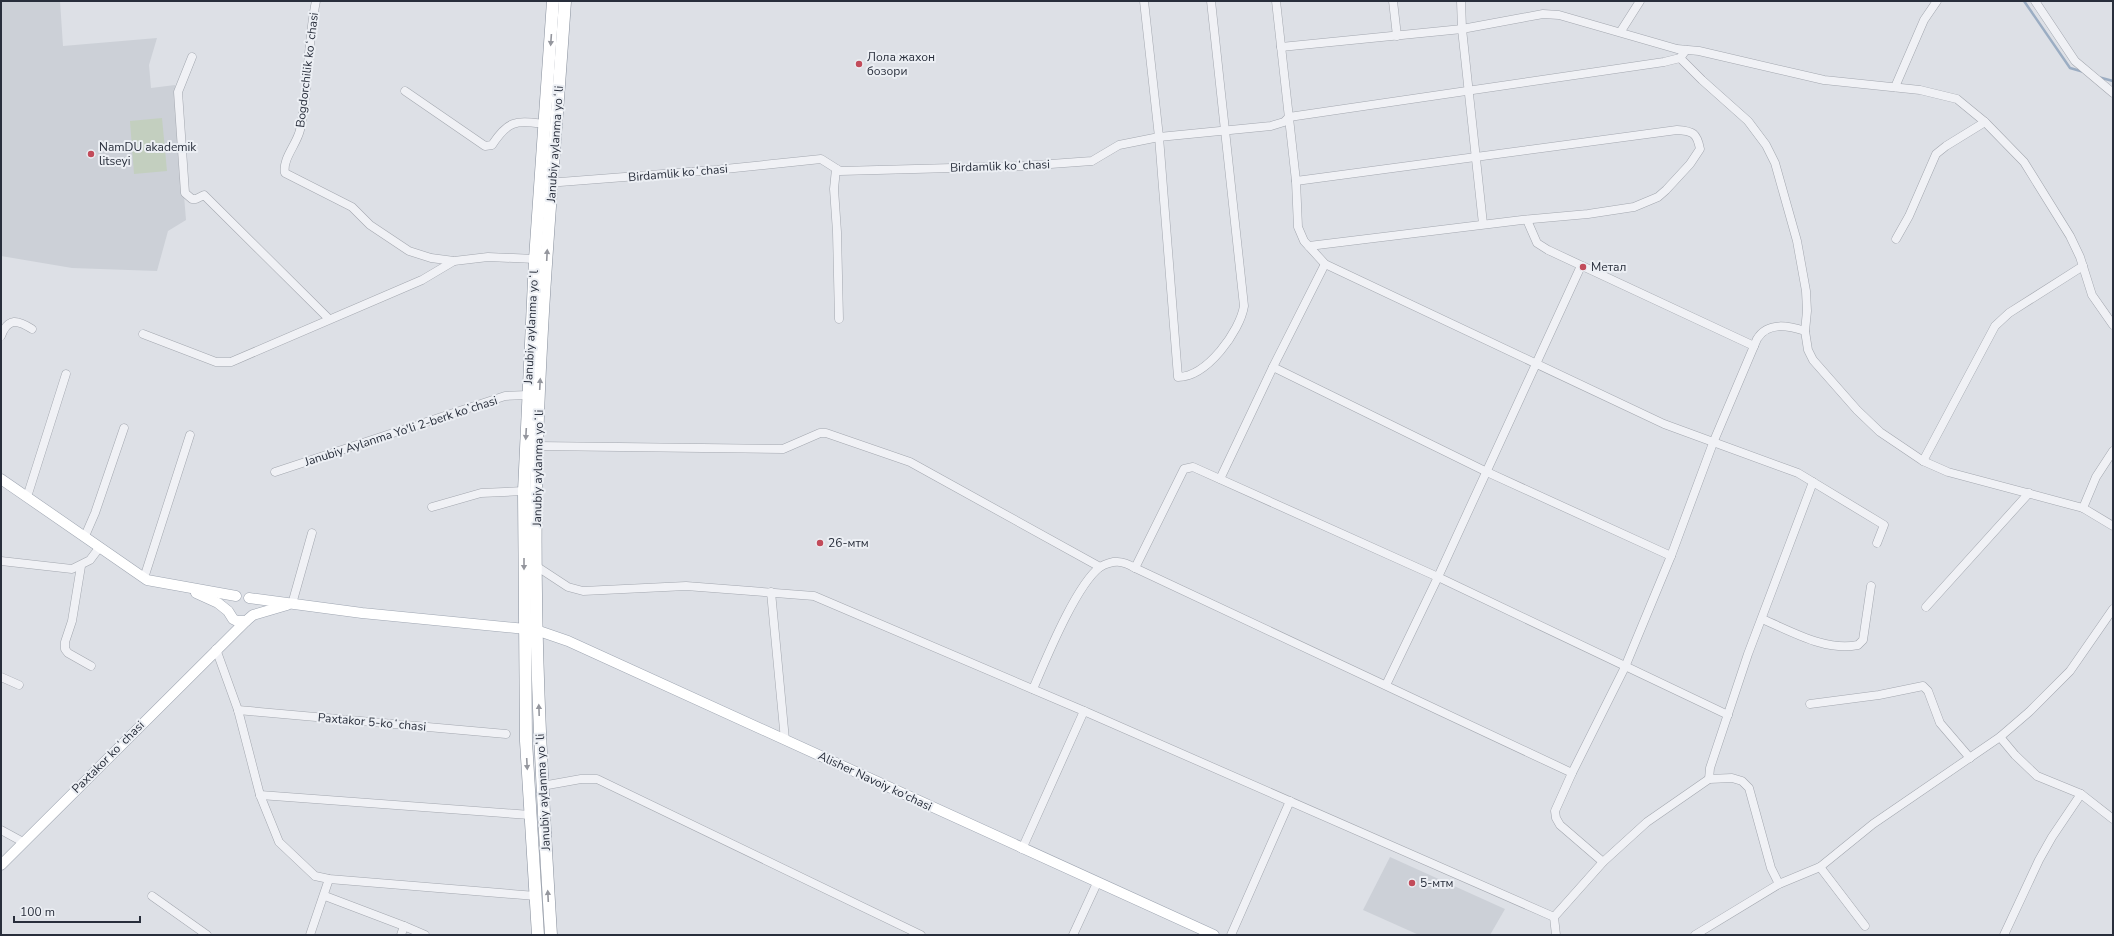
<svg xmlns="http://www.w3.org/2000/svg" width="2114" height="936" font-family="'Nunito Sans',sans-serif">
<style>
.built{fill:#ccd0d7}
.green{fill:#c3cfbf}
.lines{fill:none;stroke-linecap:round;stroke-linejoin:round}
.stream{stroke:#9badc3;stroke-width:2.5}
.minor-casing{stroke:#a3a7af;stroke-width:9}
.major-casing{stroke:#9ea5b1;stroke-width:11}
.highway-casing{stroke:#868e9b;stroke-width:13}
.minor{stroke:#f0f1f5;stroke-width:8}
.major{stroke:#fff;stroke-width:10}
.highway{stroke:#fff;stroke-width:12}
.oneway{fill:#94969d}
.poi-dot{fill:#c24b5a;stroke:#eceff4;stroke-width:1.5}
.labels{text-anchor:middle;stroke-width:4;stroke-linejoin:round;paint-order:stroke}
.poi-label{font-size:12px;fill:#282e3b;stroke:#eceff4;text-anchor:start}
.street-label{font-size:12px;fill:#282e3b;stroke:#eceff4}
</style>
<rect width="100%" height="100%" fill="#dde0e6"/>
<g class="built">
<polygon points="1,1 60,1 63,46 157,38 149,65 151,88 175,85 186,220 168,231 157,271 72,268 1,256"/>
<polygon points="1390,857 1505,909 1490,935 1419,935 1363,910"/>
</g>
<polygon class="green" points="162,118 167,171 134,174 130,121"/>
<g class="lines">
<g class="stream">
<polyline points="2024,1 2070,68 2084,72"/>
<polyline points="2098,77 2113,81"/>
</g>
<g class="minor-casing">
<g id="minor">
<path d="M316,1C307,44 309,88 300,130C297,144 282,159 285,173L352,207L370,225L409,251L431,258L454,261L488,257L535,259"/>
<path d="M1144,1L1159,137L1178,377C1207,377 1240,331 1244,306L1211,1"/>
<polyline points="1276,1 1296,181 1298,227 1304,241 1325,264 1664,424 1798,473 1884,525 1877,543"/>
<polyline points="1393,1 1397,36"/>
<polyline points="1461,1 1462,29 1483,224"/>
<polyline points="2035,1 2075,61 2113,93"/>
<polyline points="1621,31 1640,1"/>
<polyline points="1281,47 1462,29 1543,14 1559,15 1677,49 1699,51 1824,80 1920,90 1957,99 1985,122 2024,162 2070,236 2080,257 2092,295 2113,325"/>
<polyline points="192,57 178,92 185,193 192,199 196,199 204,195 329,319"/>
<polyline points="1680,58 1702,80 1748,121 1766,145 1775,163 1797,241 1806,291 1807,311 1805,331 1808,350 1813,360 1857,410 1880,432 1923,461 1948,472 2083,508 2113,526"/>
<polyline points="1895,87 1924,20 1937,1"/>
<path d="M405,91L485,146L492,145C509,119 516,121 545,124"/>
<polyline points="836,169 834,189 837,232 839,319"/>
<path d="M1296,181L1677,130C1693,131 1697,133 1700,149L1690,164L1666,190L1658,197L1634,207L1588,214L1522,220L1309,246"/>
<polyline points="547,183 715,170 821,159 840,171 1023,166 1092,161 1119,145 1159,137 1271,126 1284,122 1289,117 1664,62 1680,58 1686,50"/>
<polyline points="1527,220 1537,243 1548,250 1754,346"/>
<polyline points="1896,239 1909,216 1936,154 1946,146 1985,122"/>
<polyline points="143,334 216,362 231,362 422,280 454,261"/>
<path d="M1,336C8,317 18,320 32,329"/>
<polyline points="1273,367 1487,472 1671,556"/>
<path d="M537,446L783,449L820,433H826L910,462L1100,567C1076,585 1046,659 1033,689"/>
<polyline points="1923,461 1995,326 2009,313 2083,266"/>
<polyline points="275,472 505,396 528,395"/>
<polyline points="1220,479 1273,367 1325,264"/>
<polyline points="27,497 66,374"/>
<polyline points="432,507 481,493 524,491"/>
<polyline points="2083,508 2096,477 2113,451"/>
<polyline points="85,536 95,513 124,428"/>
<polyline points="1,561 72,569 90,560 99,548"/>
<polyline points="81,566 72,621 65,642 65,649 68,653 91,666"/>
<polyline points="536,566 568,587 583,591 686,586 814,596 1084,711 1554,917"/>
<path d="M1100,567C1113,560 1122,560 1135,568L1182,473L1184,469L1193,467L1438,577L1728,715"/>
<path d="M1135,568L1572,773L1625,667L1671,556L1713,443L1757,339C1768,321 1789,326 1805,331"/>
<polyline points="144,578 190,435"/>
<polyline points="771,592 785,740"/>
<polyline points="292,604 312,533"/>
<polyline points="1926,607 2029,493"/>
<path d="M1762,619C1791,631 1826,652 1858,645L1863,640L1871,586"/>
<polyline points="216,649 238,710 260,795 279,842 315,876 329,879 536,896"/>
<polyline points="1,677 19,685"/>
<polyline points="1386,685 1438,577 1581,266"/>
<polyline points="1810,704 1879,695 1923,686 1928,691 1940,723 1970,758"/>
<polyline points="238,710 506,734"/>
<polyline points="2000,737 2015,755 2037,776 2081,794 2113,819"/>
<polyline points="1572,773 1555,811 1556,818 1560,825 1603,862"/>
<polyline points="1709,779 1710,768 1748,654 1813,482"/>
<polyline points="542,786 581,779 597,779 921,935"/>
<polyline points="260,795 530,815"/>
<polyline points="1,830 23,842"/>
<polyline points="1022,849 1084,711"/>
<polyline points="1820,867 1865,926"/>
<polyline points="152,896 207,935"/>
<polyline points="325,896 404,926"/>
<polyline points="310,935 329,879"/>
<polyline points="401,935 404,926 425,935"/>
<polyline points="1073,935 1097,883"/>
<polyline points="1231,935 1290,801"/>
<polyline points="1556,935 1554,917 1603,862 1647,822 1709,779 1732,778 1742,781 1749,788 1771,868 1779,884"/>
<polyline points="1695,935 1779,884 1820,867 1873,824 2000,737 2029,712 2070,671 2113,609"/>
<polyline points="2004,935 2039,860 2052,837 2081,794"/>
</g>
</g>
<g class="major-casing">
<g id="major">
<polyline points="1,479 147,580 236,596"/>
<polyline points="196,593 218,603 228,611 233,619 237,621 246,621 253,615 287,605"/>
<polyline points="249,598 362,613 536,630 568,641 1214,935"/>
<polyline points="1,865 246,621"/>
</g>
</g>
<g class="highway-casing">
<g id="highway">
<polyline points="538,935 526,741 524,491 535,259 553,1"/>
<path d="M551,935C541,772 532,610 537,447C541,298 555,149 565,1"/>
</g>
</g>
<use href="#minor" class="minor"/>
<use href="#major" class="major"/>
<use href="#highway" class="highway"/>
</g>
<defs><path id="oneway-solid" d="M-6-.8H1V-3.2L6.5 0L1 3.2V.8H-6Z"/></defs>
<g class="oneway">
<use href="#oneway-solid" transform="translate(551 40) rotate(94)"/>
<use href="#oneway-solid" transform="translate(547 255) rotate(-87)"/>
<use href="#oneway-solid" transform="translate(540 384) rotate(-87)"/>
<use href="#oneway-solid" transform="translate(526 434) rotate(93)"/>
<use href="#oneway-solid" transform="translate(524 564) rotate(90)"/>
<use href="#oneway-solid" transform="translate(539 710) rotate(-92)"/>
<use href="#oneway-solid" transform="translate(527 764) rotate(87)"/>
<use href="#oneway-solid" transform="translate(548 896) rotate(-93)"/>
</g>
<g class="poi-dot">
<circle cx="859" cy="64" r="4"/>
<circle cx="91" cy="154" r="4"/>
<circle cx="1583" cy="267" r="4"/>
<circle cx="820" cy="543" r="4"/>
<circle cx="1412" cy="883" r="4"/>
</g>
<g class="labels">
<g class="poi-label">
<text x="867" y="61">Лола жахон<tspan x="867" dy="14">бозори</tspan></text>
<text x="99" y="151">NamDU akademik<tspan x="99" dy="14">litseyi</tspan></text>
<text x="1591" y="271">Метал</text>
<text x="828" y="547">26-мтм</text>
<text x="1420" y="887">5-мтм</text>
</g>
<g class="street-label">
<text transform="translate(307 70) rotate(-83)" y="4">Bogdorchilik koʻchasi</text>
<text transform="translate(555 144) rotate(-86)" y="4">Janubiy aylanma yoʻli</text>
<text transform="translate(1000 166) rotate(-2)" y="4">Birdamlik koʻchasi</text>
<text transform="translate(678 173) rotate(-5)" y="4">Birdamlik koʻchasi</text>
<text transform="translate(531 327) rotate(-87)" y="4">Janubiy aylanma yoʻl</text>
<text transform="translate(401 431) rotate(-18)" y="4">Janubiy Аylanma Yo'li 2-berk koʼchasi</text>
<text transform="translate(538 468) rotate(-89)" y="4">Janubiy aylanma yoʻli</text>
<text transform="translate(372 722) rotate(5)" y="4">Paxtakor 5-koʻchasi</text>
<text transform="translate(108 757) rotate(-45)" y="4">Paxtakor koʻchasi</text>
<text transform="translate(875 781) rotate(25)" y="4">Alisher Navoiy ko'chasi</text>
<text transform="translate(543 792) rotate(-93)" y="4">Janubiy aylanma yoʻli</text>
</g>
</g>
<rect width="2114" height="936" fill="none" stroke="#282e3b" stroke-width="4"/>
<path d="M14 916v6h126v-6" fill="none" stroke="#282e3b" stroke-width="2"/>
<text x="20" y="916" font-size="12" fill="#282e3b" stroke="#eceff4" stroke-width="3" paint-order="stroke">100 m</text>
</svg>
